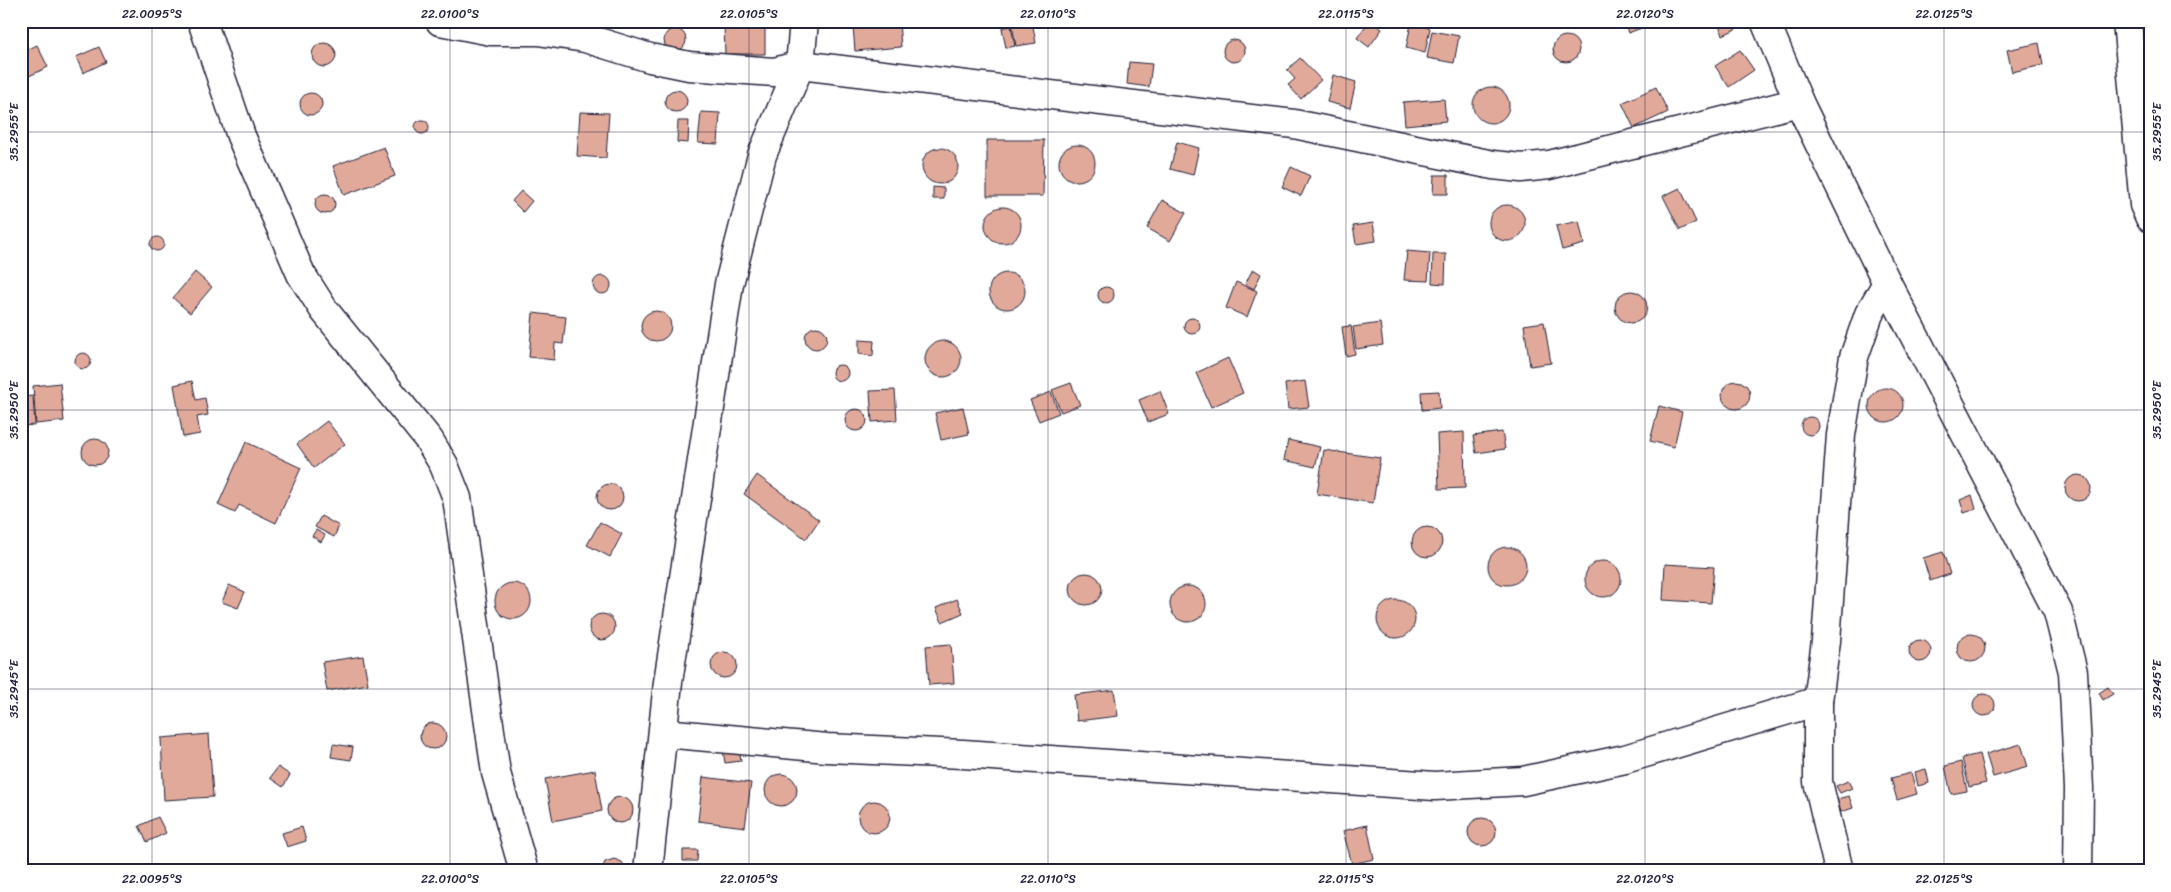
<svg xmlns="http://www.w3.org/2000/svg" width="2171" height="892" font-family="Sriracha,sans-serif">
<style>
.building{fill:#e1a99a;stroke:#22223b}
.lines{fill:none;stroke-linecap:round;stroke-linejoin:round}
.street-casing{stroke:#22223b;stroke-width:31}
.street{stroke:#fff;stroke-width:28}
.ticks{fill:none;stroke:#22223b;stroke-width:1;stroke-opacity:0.45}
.neatline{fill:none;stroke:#22223b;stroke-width:2}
.ticks-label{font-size:12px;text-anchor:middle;fill:#22223b}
</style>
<rect width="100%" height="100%" fill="#fff"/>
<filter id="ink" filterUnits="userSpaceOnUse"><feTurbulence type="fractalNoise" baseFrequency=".02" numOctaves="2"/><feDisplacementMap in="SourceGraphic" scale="10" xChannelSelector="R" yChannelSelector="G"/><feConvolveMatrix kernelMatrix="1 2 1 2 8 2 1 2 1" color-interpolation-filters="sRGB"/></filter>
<g filter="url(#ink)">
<g class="building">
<polygon points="1032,21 1036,43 1016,46 1012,25"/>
<polygon points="1369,21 1382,29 1369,47 1357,38"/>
<polygon points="1624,21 1645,21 1647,26 1628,33"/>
<polygon points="1717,21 1732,21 1736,29 1723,35"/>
<polygon points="899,22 901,47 855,51 853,26"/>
<polygon points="1411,24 1430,28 1425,53 1406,48"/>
<polygon points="724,25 765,25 765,54 725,54"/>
<polygon points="1011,26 1015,46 1006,48 1002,28"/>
<circle cx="675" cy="40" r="11"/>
<polygon points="1432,31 1459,36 1454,63 1427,58"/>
<circle cx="1566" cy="49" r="13"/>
<circle cx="1234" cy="51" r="11"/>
<circle cx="324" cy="55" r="12"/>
<polygon points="2039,43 2043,65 2012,72 2007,50"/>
<polygon points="37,45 48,67 27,77 21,66 21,53"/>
<polygon points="99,47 106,62 83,73 76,57"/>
<polygon points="1740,50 1754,70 1729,87 1715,66"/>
<polygon points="1300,58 1321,80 1301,99 1288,85 1295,79 1287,70"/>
<polygon points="1129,62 1152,64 1149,87 1127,84"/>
<polygon points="1333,75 1356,82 1350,108 1327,102"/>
<circle cx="1491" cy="105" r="18"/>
<polygon points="1656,87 1668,112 1634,128 1622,103"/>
<circle cx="676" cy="101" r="11"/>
<circle cx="311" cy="104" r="11"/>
<polygon points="1444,99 1446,121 1405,125 1403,102"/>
<polygon points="580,112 609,113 606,158 577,156"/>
<polygon points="701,112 720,113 718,144 698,143"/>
<circle cx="422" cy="127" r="7"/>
<polygon points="678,121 689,121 688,143 677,142"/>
<polygon points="987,140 1044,140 1043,196 987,196"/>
<polygon points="1177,142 1199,148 1193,175 1170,169"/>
<circle cx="1077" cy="163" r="18"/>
<polygon points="384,147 395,176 344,195 333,166"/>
<circle cx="940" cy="166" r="18"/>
<polygon points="1291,167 1310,176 1301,196 1282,187"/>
<polygon points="1434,175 1448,175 1448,194 1433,194"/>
<polygon points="933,187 944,188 944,199 933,199"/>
<polygon points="1680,188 1696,222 1680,230 1663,196"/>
<polygon points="521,191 532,201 523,212 512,201"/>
<circle cx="325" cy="204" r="10"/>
<polygon points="1162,200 1186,213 1170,241 1147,228"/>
<circle cx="1507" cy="223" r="18"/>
<circle cx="1003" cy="225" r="18"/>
<polygon points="1579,221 1584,244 1562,250 1556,226"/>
<polygon points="1373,223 1376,241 1356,244 1353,226"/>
<circle cx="157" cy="244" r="7"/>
<polygon points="1407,251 1430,253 1428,281 1404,280"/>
<polygon points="1433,254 1446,254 1445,284 1432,283"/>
<polygon points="1253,269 1261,274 1254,289 1245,284"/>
<polygon points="195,272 212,287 190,313 173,298"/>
<circle cx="1007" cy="291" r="18"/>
<circle cx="602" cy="285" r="9"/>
<polygon points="1236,282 1257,291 1247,317 1226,308"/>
<circle cx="1106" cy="295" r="8"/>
<circle cx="1631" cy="307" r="16"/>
<circle cx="656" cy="326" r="15"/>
<polygon points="533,313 566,317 563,344 555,343 554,360 529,357"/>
<circle cx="1192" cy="326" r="8"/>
<polygon points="1544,322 1551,363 1530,366 1524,325"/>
<polygon points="1380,323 1383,345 1356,349 1353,327"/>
<polygon points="1351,326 1355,354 1346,356 1342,327"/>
<circle cx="816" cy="338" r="11"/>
<polygon points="859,340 874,341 873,356 859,354"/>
<circle cx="943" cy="359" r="18"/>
<circle cx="83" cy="361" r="8"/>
<polygon points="1228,358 1243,393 1211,407 1196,373"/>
<circle cx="840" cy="373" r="8"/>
<circle cx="1736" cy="395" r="14"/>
<polygon points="192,381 196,400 205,398 208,415 197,417 200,434 183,437 174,385"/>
<polygon points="1305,381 1309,407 1288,409 1285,384"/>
<polygon points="60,383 64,421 36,424 33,386"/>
<polygon points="1071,383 1080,405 1061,412 1052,390"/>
<circle cx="1886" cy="405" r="17"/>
<polygon points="895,390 897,420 872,422 870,391"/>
<polygon points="1160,391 1169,414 1148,422 1139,400"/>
<polygon points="1439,391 1440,408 1422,410 1421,392"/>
<polygon points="1051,392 1059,413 1039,421 1030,400"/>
<polygon points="33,396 35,425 21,426 21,397"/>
<polygon points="1659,406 1682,412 1674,447 1650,441"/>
<polygon points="963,407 969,434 941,440 935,413"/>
<circle cx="856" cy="420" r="11"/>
<circle cx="1810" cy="426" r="9"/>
<polygon points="327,421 345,444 314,468 297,444"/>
<polygon points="1464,432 1465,488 1439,489 1437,434"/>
<polygon points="1502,432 1505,449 1476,453 1473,436"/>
<circle cx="95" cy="452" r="13"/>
<polygon points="1288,440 1320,447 1315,467 1284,460"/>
<polygon points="246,442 301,468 276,523 239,505 235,513 218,505"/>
<polygon points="1324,450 1380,458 1373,503 1317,494"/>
<polygon points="757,475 819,520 806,539 744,494"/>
<circle cx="2078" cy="488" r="13"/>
<circle cx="610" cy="497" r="13"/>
<polygon points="1972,495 1976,509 1964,513 1960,500"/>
<polygon points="321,516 339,526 334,537 315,527"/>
<polygon points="600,522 622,534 610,557 587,545"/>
<circle cx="1427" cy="542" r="15"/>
<polygon points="316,530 325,535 321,542 312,536"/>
<circle cx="1507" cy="566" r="19"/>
<polygon points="1943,552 1950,574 1930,581 1923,558"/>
<circle cx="1603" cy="579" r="18"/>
<polygon points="1665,564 1714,567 1711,603 1663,600"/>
<circle cx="1086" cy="589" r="16"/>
<circle cx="513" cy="601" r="18"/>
<polygon points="229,585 245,592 238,608 222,602"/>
<circle cx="1188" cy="604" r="18"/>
<polygon points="957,599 963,613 942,622 936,608"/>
<circle cx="1396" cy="619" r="19"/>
<circle cx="602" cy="627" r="13"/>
<circle cx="1971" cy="648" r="14"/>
<circle cx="1920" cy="651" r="11"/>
<polygon points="951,644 954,683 929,685 926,646"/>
<circle cx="724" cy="665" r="13"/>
<polygon points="363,656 368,684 327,691 322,662"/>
<polygon points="2108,687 2113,694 2103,700 2099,693"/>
<polygon points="1114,690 1118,716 1077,721 1074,695"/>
<circle cx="1984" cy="705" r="11"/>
<circle cx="433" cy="736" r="13"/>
<polygon points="209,734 213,797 164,800 161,738"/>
<polygon points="333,744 353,747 351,760 331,757"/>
<polygon points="2021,744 2028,767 1993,777 1986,754"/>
<polygon points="739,748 741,761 725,763 723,750"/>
<polygon points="1979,754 1986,783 1969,787 1962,758"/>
<polygon points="1961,762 1967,791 1951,794 1945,766"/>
<polygon points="278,767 290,775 283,787 270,778"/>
<polygon points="1926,769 1929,783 1918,786 1915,772"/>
<polygon points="595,770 602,811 553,821 545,779"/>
<polygon points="1911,773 1917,794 1897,800 1891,778"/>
<circle cx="781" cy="790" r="16"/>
<polygon points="703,777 751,783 745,827 698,821"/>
<polygon points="1848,781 1852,788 1840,793 1836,786"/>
<polygon points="1849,796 1853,808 1841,812 1837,799"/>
<circle cx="620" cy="810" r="13"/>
<circle cx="874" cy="817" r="16"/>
<polygon points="158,817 166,833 147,842 139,826"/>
<circle cx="1482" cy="832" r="14"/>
<polygon points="1367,825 1374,859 1352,864 1343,831"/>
<polygon points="302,827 306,841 287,847 282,833"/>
<polygon points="683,850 698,850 697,861 683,861"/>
<polygon points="614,859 622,862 627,871 601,871 605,862"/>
</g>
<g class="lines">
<g class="street-casing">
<g id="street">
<polyline points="202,21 241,136 301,274 324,310 429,440 444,465 457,498 496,773 524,871"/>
<polyline points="440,21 491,31 538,31 585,38 650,58 689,66 775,72 800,65 1294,124 1493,165 1521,168 1549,165 1799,102"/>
<polyline points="1765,21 1799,102 1887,283 2058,612 2073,672 2079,788 2078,871"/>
<polyline points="2127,21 2144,205 2150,218"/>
<polyline points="664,733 827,748 963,754 1435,786 1523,781 1625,759 1818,701"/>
<polyline points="648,871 668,682 729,284 762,155 800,65 804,21"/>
<polyline points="1839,871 1818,782 1818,701 1826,641 1841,435 1854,357 1869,314 1887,283"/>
</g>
</g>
<use href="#street" class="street"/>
</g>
</g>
<path class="ticks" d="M152,21V871M450,21V871M749,21V871M1048,21V871M1346,21V871M1645,21V871M1944,21V871M21,132H2150M21,410H2150M21,689H2150"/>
<rect width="2171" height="892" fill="none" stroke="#fff" stroke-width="55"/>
<rect x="28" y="28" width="2116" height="836" class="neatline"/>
<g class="ticks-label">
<text x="152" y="18">22.0095°S</text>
<text x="450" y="18">22.0100°S</text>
<text x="749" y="18">22.0105°S</text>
<text x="1048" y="18">22.0110°S</text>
<text x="1346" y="18">22.0115°S</text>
<text x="1645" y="18">22.0120°S</text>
<text x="1944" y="18">22.0125°S</text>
<text transform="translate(2157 132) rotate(-90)" y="4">35.2955°E</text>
<text transform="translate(14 132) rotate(-90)" y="4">35.2955°E</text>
<text transform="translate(2157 410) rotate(-90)" y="4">35.2950°E</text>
<text transform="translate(14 410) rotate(-90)" y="4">35.2950°E</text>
<text transform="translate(2157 689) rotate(-90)" y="4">35.2945°E</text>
<text transform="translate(14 689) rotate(-90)" y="4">35.2945°E</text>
<text x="152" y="883">22.0095°S</text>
<text x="450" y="883">22.0100°S</text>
<text x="749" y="883">22.0105°S</text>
<text x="1048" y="883">22.0110°S</text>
<text x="1346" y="883">22.0115°S</text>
<text x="1645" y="883">22.0120°S</text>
<text x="1944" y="883">22.0125°S</text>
</g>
</svg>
